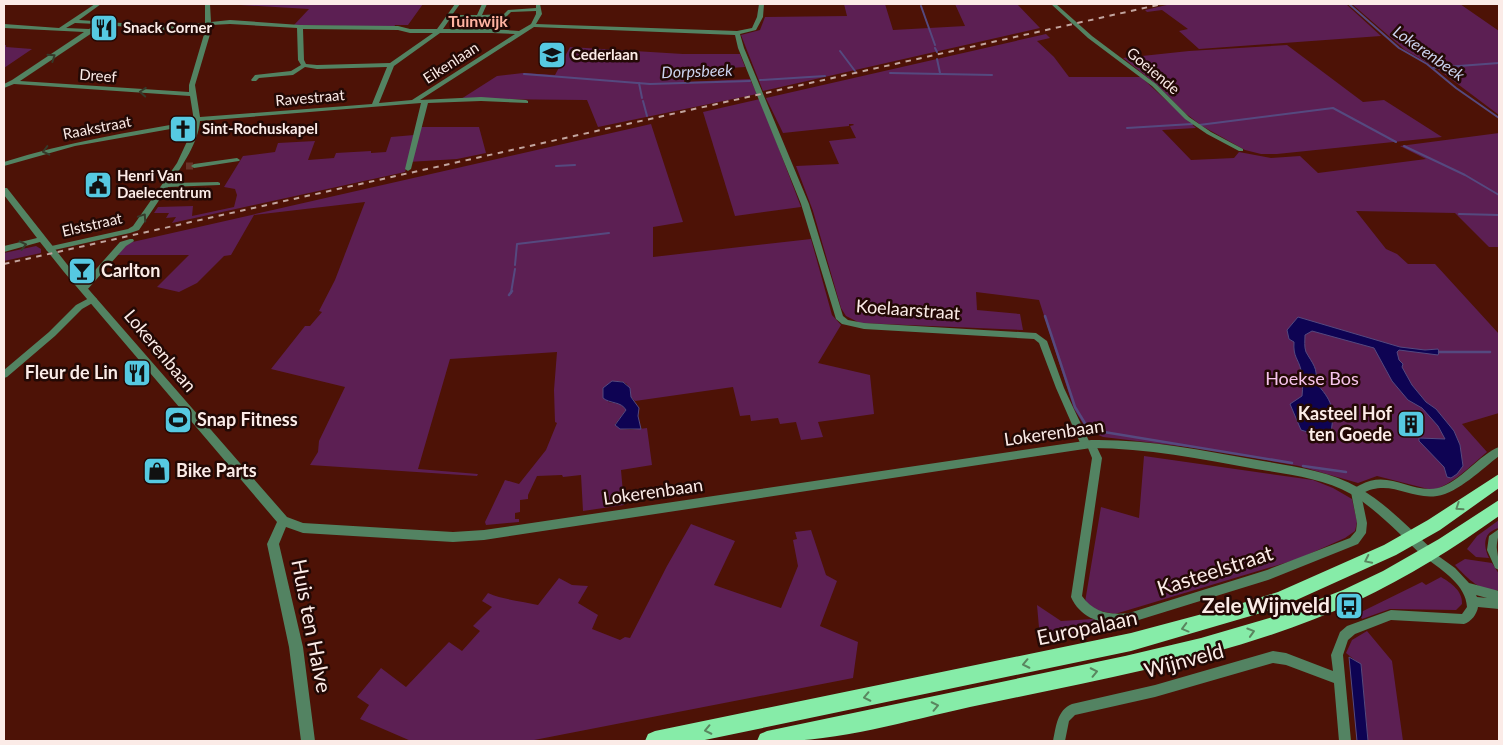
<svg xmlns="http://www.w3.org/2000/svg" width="1503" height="745" font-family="Lato,sans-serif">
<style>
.green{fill:#5c1f53}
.water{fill:#0e0353;stroke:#55497f}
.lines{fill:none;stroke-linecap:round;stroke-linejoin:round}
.stream-far1{stroke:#55497f;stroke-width:2}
.stream{stroke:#55497f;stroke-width:2.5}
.minor-tunnel{stroke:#673328;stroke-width:7;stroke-dasharray:7 4;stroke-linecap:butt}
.minor{fill:#538362;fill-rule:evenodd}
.tertiary{fill:#538362;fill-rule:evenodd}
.trunk{fill:#86eca8;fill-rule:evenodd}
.rail{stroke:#c2a49e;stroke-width:2;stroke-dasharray:5.5 5.5;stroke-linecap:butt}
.oneway{stroke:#363a2a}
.oneway2{stroke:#59865f}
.labels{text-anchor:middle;stroke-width:5;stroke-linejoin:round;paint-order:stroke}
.far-poi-label{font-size:15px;font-weight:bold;fill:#fbebe7;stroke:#230905;text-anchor:start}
.far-street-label{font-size:15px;fill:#fbebe7;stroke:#230905}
.far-neighbourhood-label{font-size:16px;font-weight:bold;fill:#ffb4a2;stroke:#230905}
.far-water-label{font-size:16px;font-style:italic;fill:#cbd3ee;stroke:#230905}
.poi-label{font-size:18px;font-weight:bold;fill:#fbebe7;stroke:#230905;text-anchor:start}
.street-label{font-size:18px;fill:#fbebe7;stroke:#230905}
.park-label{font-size:18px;fill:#f6c3eb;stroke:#230905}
.near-street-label{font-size:21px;fill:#fbebe7;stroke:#230905}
.near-poi-label{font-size:21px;font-weight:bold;fill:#fbebe7;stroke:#230905;text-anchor:end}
</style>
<rect width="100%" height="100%" fill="#4d1206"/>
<g class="green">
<polygon points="224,4 423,4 408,25 395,25 394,27 294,25 309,9"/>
<polygon points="844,4 885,4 893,30 965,26 955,4 1017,4 1040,28 763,91 741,35 760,30 765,17 847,16"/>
<polygon points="1171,4 1346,4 1381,36 1199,49 1179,31 1188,29 1162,10 1147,12 1145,10"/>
<polygon points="1352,4 1460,4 1499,31 1499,115 1435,67 1405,50"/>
<path d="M1046,34L1050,38L1037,41L1054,57L1069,77H1141L1196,128L1162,130L1191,160L1234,158L1239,152L1271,158L1300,156L1318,173L1426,159L1400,146L1499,133V247H1489L1455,213L1356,211L1386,249L1397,254L1408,264H1435L1499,334V413L1462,424L1487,452C1471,465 1453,485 1432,490L1377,476L1358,483L1299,466L1205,449L1103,437L1087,430L1074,409L1039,300L976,292L977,310L1020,314L1023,330L860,323L846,316L841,308L813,211L796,166L839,164L829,141L856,138L850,126L854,125L853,124H849V126L783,133L766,98Z"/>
<polygon points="4,45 6,45 6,47 32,49 4,68"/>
<polygon points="1287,45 1363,102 1384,100 1442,137 1277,154 1261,154 1245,150 1202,126 1185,113 1156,84 1123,58 1189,51"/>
<polygon points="570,47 683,54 740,54 745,67 684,71 684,82 750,79 757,94 598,127 587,100 461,99 497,76 523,73 555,75"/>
<polygon points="760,99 801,207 735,216 703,112"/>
<polygon points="651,124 683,222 653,227 653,257 811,239 832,315 841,325 818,363 870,375 874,414 818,422 823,437 801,440 796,422 780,424 778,418 751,421 750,415 740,416 733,387 635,401 631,397 627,384 621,381 612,381 608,402 621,404 626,410 615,424 620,429 631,430 647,428 652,465 621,470 624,505 583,511 581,475 563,477 562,475 537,476 528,495 528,499 520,500 520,512 515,513 515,519 519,519 519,522 486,525 485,522 505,480 519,484 546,450 557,423 555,422 554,390 557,352 450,359 418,469 478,474 477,476 310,465 318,452 319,441 345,387 271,369 305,326 310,326 322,312 319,311 335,280 365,202 254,215 231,255 224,256 197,283 179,292 157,287 189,255 117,255 128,243"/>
<polygon points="421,127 479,127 486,153 457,159 408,162 405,172 172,223 176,217 166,218 169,213 154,213 158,207 193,206 192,216 234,207 237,195 235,189 224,187 243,156 275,152 278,143 315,141 308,160 334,158 336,153 371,151 371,153 386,152 391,137 414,135"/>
<polygon points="36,246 41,249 41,253 4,261 4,253"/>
<polygon points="1144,456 1313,480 1333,488 1352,499 1357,522 1355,531 1345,538 1298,559 1115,614 1095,610 1085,602 1101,507 1139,518"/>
<path d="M1499,520V528C1483,532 1483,545 1489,558L1476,557L1467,549L1477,536Z"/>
<path d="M691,524L735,541L714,585L781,608L798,566L793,540L797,539L795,532L811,530L826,575L837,581L820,626L858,642L853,678L529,741H411L360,719L369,705L357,697L381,668L406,687L449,642L462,651L480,631L473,626L492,607L482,601L488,593C504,600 521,601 538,605L559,578L572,585L588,586L578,603L598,615L592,629L620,640L625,637L630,638L667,566Z"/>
<path d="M1465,559L1492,563L1499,574V590C1482,594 1466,577 1455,565Z"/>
<path d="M1441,577C1451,583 1463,591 1462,604L1456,610L1390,609L1362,619L1359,613L1422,582L1426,585Z"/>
<polygon points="1037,605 1061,621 1093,619 1109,627 1040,639"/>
<polygon points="1367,631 1392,661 1403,741 1368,741 1361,665 1346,653 1352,640"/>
</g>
<g class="water">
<path d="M1298,317L1400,347L1425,350L1438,349L1439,352L1438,355L1399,350L1397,352L1399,360L1403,364L1402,367L1412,385L1426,402L1436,409L1454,431L1460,445L1463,466L1457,474L1451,478L1447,477L1444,467L1419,441V438L1445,439L1438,426L1422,408L1408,400L1392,381L1374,348L1312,331L1305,335C1305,340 1304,347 1306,352C1312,363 1319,369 1315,382C1332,400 1335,409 1331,432L1324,437L1301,430L1290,404L1302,396C1303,387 1303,379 1301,370C1298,358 1293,357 1294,342L1289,339L1287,330Z"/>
<path d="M612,381L623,382L630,388L631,397L639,408L638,416L641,429H620L615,425L626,410C621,401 610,404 603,398V388Z"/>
<polygon points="1349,657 1361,664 1368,741 1357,741"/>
</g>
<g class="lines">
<g class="stream-far1">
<polyline points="1349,4 1399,48 1427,64 1456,88 1499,118"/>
<polyline points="921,6 935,45"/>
<polyline points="935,48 937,52"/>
<polyline points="840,51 855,71"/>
<polyline points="937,59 940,73"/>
<polyline points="1432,68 1499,63"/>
<polyline points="890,73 992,75"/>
<polyline points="524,74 650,84 750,81"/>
<polyline points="760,80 825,76"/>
<polyline points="639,83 642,98"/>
<polyline points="643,101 647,116"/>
<polyline points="1199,125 1333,108 1396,142"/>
<polyline points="1127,128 1192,124"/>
<polyline points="1404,146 1465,175 1499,195"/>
<polyline points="556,166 575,165"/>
<polyline points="1459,214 1499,215"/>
<polyline points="515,265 517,244 609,233"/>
<polyline points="511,293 515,269"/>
</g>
<g class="stream">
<polyline points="509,295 512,291"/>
<polyline points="1045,316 1075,407 1086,425 1104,432 1292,463"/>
<polyline points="1439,352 1490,352"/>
<polyline points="1303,466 1346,472"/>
</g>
<polyline class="minor-tunnel" points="186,166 194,166"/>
<g class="minor">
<path d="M95,4H101L79,20L165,26L205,23V4H210L211,22L230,20L300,25L398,26L410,29H437L455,4H460L452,15H477L482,4H487L482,15L504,14L508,10L536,8V4H540L542,14L536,24L737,31L752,28L757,17L759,4H764L763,17L756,30L740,34L744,48L809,204L843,316L848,320L864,323L1036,333L1047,341L1064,388L1089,441H1094L1102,458L1082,596C1094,613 1110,615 1129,613L1267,570L1350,538L1356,531L1357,523L1351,492C1353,488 1356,487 1360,485C1389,469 1411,494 1438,488C1459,483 1480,454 1499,447V456C1483,468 1458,493 1437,496C1409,500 1390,478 1361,494L1367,523L1366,533L1358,544L1268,580L1129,623C1106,626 1081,620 1071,597L1092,458L1088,448H1083L1081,445L1056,388L1039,343L1034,339L864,329L842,324L836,319L801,204L738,48L735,35L534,27L420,100L481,97L526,100L528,101V103L481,101L428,103L411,169L408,171L405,169L421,103L200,121C198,143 183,164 171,183L218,182L220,183V185L168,187L139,230L130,233L50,251H47L46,249L47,247L128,229L133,226L177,163L190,135L193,125L75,146L4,166V162C66,142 130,132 194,121L190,96L14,84L4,88V84L12,80L84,32L4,28V24L59,28ZM536,11V14L531,24L519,31L492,29H443L450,19L505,18L511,12ZM75,23L97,24L89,29L66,28ZM230,24L297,28L298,60L301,65L291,71L255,75L251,80L252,81H256L259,78L293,75L305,67L317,69L387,67L372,104L200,117L195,85L211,31V25ZM104,25L165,30L205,26V31L189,85V92L20,81ZM303,29L398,30L410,33H433L390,63L317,65L306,64L304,60ZM440,33H492L515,34L412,100L379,103L394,66Z"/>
<polygon points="1051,4 1056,4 1092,36 1156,84 1189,117 1211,132 1243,149 1243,151 1239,151 1207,134 1185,119 1152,86 1088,38"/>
<polygon points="237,158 240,160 239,161 194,168 191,166 194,164"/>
<polygon points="130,239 133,239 134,241 126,246 87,290 81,290 80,288 81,286 120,242"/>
<polygon points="93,296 97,299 96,301 82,309 55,336 7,377 4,378 4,370 49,332 76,305"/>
<path d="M1499,529C1499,536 1496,543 1497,550C1498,556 1499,563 1499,570L1495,568L1487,550L1489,536Z"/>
<path d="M1430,550L1455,568L1469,583L1499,591V609L1478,607C1477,614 1471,622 1464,624L1391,620L1355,634L1348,640L1343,655L1351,741H1339L1334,683L1286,665L1273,663L1155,697L1075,715L1069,721L1065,741H1053C1056,727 1057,710 1072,704L1155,685L1273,651L1286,653L1333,671L1331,655L1340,632L1347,626L1391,610L1462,614L1467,607C1466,585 1443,571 1426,558L1425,555L1426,552ZM1476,595L1487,598L1477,597Z"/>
</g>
<path class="tertiary" d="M4,188H7L70,268L287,517L303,523L453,532L484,530L1091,440C1147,439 1201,450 1257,460C1291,466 1328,470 1359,488C1387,504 1410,529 1434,551L1436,555L1434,559L1430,560L1426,559C1402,537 1379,511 1351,494C1323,478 1288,474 1256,469C1201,459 1147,448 1091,448L484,540L453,542L303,533L286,527L279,544L303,647L315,741H301L289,647L267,544L277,522L64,272L40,242L4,252V246L37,238L4,195Z"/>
<g class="trunk">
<polygon points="1499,474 1499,488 1440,530 1396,555 1281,607 1131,651 700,741 645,741 648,734 655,731 1131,633 1236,605 1278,592 1384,545 1428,520"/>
<path d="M1499,500V516C1454,548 1408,577 1357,601C1236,657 1101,679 970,707C902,722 827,745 757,741L760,734L767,731L1125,656L1201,638L1276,616L1343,590L1383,571L1439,539Z"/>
</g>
<polyline class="rail" points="4,264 1162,4"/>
</g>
<defs><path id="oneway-chevron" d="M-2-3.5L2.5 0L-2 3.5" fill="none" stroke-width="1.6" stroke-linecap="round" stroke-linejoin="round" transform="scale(1.25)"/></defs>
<g class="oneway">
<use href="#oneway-chevron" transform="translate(52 57) rotate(-34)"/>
<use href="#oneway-chevron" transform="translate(143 92) rotate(-176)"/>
<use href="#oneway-chevron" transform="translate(46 151) rotate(166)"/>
<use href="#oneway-chevron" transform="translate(143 217) rotate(-56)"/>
<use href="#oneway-chevron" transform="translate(23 245) rotate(-13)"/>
</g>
<g class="oneway2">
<use href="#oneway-chevron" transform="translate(1459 507) rotate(146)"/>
<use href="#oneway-chevron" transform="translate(1368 560) rotate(154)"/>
<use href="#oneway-chevron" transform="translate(1185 628) rotate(165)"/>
<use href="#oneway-chevron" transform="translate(1251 632) rotate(-17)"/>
<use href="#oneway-chevron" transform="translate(1026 664) rotate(168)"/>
<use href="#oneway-chevron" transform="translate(1094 672) rotate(-12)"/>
<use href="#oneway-chevron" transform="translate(867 697) rotate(168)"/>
<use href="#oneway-chevron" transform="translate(935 706) rotate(-12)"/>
<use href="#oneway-chevron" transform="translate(708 730) rotate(168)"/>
</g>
<defs>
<g id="restaurant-square" transform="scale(1.4375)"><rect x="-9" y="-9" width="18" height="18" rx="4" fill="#56c9e1" stroke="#230905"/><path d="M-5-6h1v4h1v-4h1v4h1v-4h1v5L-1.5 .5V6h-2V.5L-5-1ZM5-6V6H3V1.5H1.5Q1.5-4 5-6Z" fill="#111"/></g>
<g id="school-square" transform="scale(1.4375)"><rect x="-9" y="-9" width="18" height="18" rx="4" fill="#56c9e1" stroke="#230905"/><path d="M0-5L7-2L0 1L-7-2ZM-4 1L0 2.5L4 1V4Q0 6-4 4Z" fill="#111"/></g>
<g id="church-square" transform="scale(1.4375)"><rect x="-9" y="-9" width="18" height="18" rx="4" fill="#56c9e1" stroke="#230905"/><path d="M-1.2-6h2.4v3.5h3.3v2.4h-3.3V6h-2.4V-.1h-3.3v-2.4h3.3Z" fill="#111"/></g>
<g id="civic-square" transform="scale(1.4375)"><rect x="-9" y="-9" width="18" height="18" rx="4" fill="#56c9e1" stroke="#230905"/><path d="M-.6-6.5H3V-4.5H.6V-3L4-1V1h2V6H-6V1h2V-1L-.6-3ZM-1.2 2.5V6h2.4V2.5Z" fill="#111"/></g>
<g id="bar-square" transform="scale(1.4375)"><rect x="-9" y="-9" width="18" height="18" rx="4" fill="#56c9e1" stroke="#230905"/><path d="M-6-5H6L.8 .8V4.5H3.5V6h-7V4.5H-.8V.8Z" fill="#111"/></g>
<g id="stadium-square" transform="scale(1.4375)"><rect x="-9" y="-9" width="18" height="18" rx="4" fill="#56c9e1" stroke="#230905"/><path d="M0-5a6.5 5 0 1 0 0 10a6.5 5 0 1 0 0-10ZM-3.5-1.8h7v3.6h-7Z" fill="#111"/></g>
<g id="building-square" transform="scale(1.4375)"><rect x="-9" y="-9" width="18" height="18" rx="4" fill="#56c9e1" stroke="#230905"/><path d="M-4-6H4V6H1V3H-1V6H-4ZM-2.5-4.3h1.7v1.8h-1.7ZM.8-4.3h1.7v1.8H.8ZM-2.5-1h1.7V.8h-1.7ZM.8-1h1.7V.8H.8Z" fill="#111"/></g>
<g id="shop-square" transform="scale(1.4375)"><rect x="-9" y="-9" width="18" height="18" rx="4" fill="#56c9e1" stroke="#230905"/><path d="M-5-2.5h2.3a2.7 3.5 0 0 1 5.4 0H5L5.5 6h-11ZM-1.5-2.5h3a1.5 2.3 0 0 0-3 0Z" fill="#111"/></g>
<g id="bus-square" transform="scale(1.4375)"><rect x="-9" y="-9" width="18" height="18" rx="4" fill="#56c9e1" stroke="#230905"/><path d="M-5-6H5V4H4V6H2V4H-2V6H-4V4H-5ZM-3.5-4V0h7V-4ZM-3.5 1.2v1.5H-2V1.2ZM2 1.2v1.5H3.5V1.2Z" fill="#111"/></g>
</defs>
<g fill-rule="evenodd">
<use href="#restaurant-square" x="104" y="28"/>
<use href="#school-square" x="552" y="55"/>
<use href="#church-square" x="183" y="129"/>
<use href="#civic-square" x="98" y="185"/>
<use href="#bar-square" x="82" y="271"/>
<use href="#restaurant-square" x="137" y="373"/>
<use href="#stadium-square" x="178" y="420"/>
<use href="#building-square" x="1411" y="424"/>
<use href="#shop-square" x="157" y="471"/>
<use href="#bus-square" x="1349" y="606"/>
</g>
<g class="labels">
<g class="far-poi-label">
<text x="123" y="33">Snack Corner</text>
<text x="571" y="60">Cederlaan</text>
<text x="202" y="134">Sint-Rochuskapel</text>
<text x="117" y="181">Henri Van<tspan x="117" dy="17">Daelecentrum</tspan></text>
</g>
<g class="far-street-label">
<text transform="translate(451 63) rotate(-33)" y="5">Eikenlaan</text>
<text transform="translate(1153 71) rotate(40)" y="5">Goeiende</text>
<text transform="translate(98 76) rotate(4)" y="5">Dreef</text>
<text transform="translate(310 98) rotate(-5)" y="5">Ravestraat</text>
<text transform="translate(97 128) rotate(-11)" y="5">Raakstraat</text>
<text transform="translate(92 225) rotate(-13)" y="5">Elststraat</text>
</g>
<g class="far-neighbourhood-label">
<text x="478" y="27">Tuinwijk</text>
</g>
<g class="far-water-label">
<text transform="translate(1429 53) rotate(35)" y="6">Lokerenbeek</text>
<text transform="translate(697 71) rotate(-2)" y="6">Dorpsbeek</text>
</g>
<g class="poi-label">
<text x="101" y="277">Carlton</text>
<text x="118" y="379" text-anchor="end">Fleur de Lin</text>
<text x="1392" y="420" text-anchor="end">Kasteel Hof<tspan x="1392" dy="21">ten Goede</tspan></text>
<text x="197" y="426">Snap Fitness</text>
<text x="176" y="477">Bike Parts</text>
</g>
<g class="street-label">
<text transform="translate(908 310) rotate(4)" y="6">Koelaarstraat</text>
<text transform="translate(160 351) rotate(50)" y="6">Lokerenbaan</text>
<text transform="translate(1054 433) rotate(-8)" y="6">Lokerenbaan</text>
<text transform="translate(653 492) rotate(-8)" y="6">Lokerenbaan</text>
</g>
<g class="park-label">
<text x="1312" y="385">Hoekse Bos</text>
</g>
<g class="near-street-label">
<text transform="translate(1215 571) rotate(-18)" y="7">Kasteelstraat</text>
<text transform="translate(311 626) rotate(79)" y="7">Huis ten Halve</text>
<text transform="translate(1087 628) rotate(-12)" y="7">Europalaan</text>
<text transform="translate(1184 661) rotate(-15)" y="7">Wijnveld</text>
</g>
<g class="near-poi-label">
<text x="1330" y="613">Zele Wijnveld</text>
</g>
</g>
<rect width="1503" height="745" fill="none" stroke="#fbebe7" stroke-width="10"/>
</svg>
